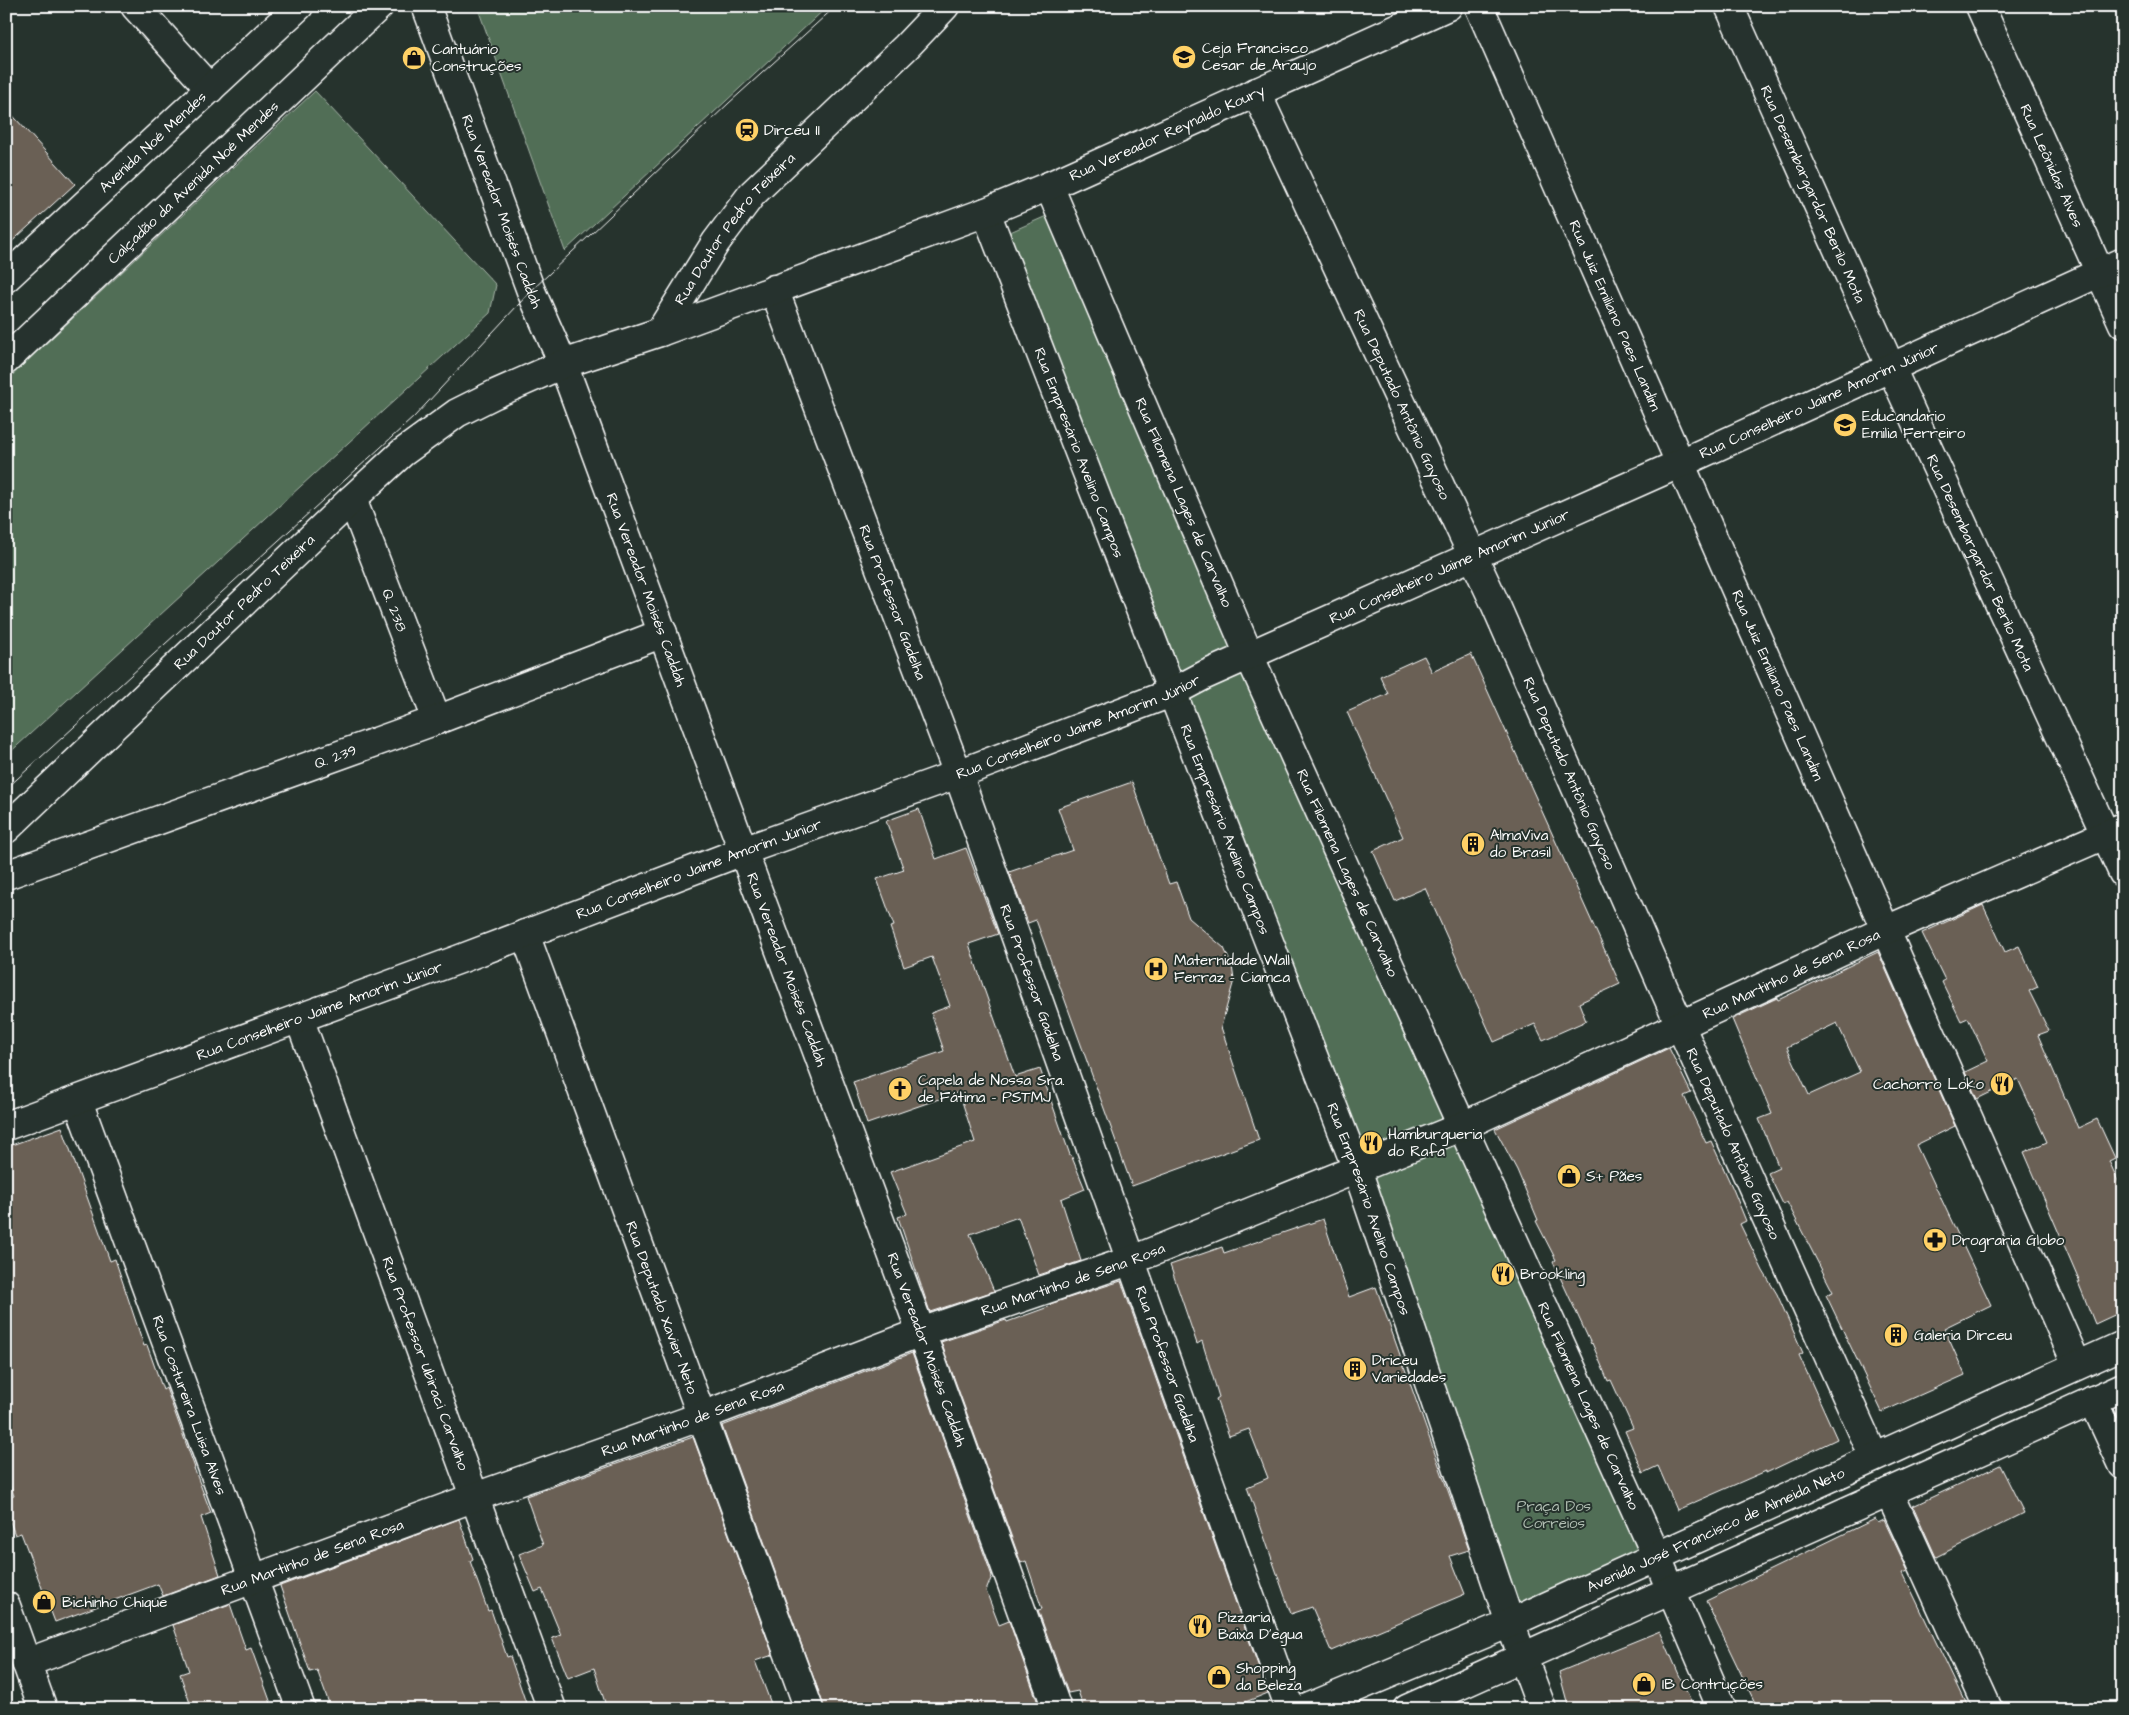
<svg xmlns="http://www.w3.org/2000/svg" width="2129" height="1715" font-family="'Architects Daughter',sans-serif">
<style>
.green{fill:#516e56;stroke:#a8b6aa}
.building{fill:#6b6055;stroke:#fff;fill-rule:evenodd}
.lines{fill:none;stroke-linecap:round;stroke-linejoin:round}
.minor-casing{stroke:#fff;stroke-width:31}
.major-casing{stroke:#fff;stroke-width:31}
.minor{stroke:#26332d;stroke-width:28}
.major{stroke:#26332d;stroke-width:28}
.tram{stroke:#fff;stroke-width:1}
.labels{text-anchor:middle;stroke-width:4;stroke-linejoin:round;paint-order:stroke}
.poi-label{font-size:15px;fill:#fff;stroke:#26332d;text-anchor:start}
.street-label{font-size:15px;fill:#fff;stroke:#26332d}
.park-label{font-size:15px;fill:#b1beb3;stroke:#26332d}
</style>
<rect width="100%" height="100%" fill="#26332d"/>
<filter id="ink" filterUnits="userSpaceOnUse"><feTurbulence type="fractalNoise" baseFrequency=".02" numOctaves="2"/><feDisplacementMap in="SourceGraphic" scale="10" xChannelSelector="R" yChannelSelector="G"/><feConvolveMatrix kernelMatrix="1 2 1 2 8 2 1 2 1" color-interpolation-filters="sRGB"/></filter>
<g filter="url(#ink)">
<g class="green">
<polygon points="477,6 828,6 565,251"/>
<polygon points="315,91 496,285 490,313 6,756 6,381"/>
<polygon points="1051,214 1444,1120 1641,1552 1518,1607 1361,1154 1177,663 1008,233"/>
</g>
<g class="building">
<polygon points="6,108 75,184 6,247"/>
<polygon points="1471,654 1620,984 1579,1003 1586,1021 1543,1040 1535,1024 1494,1042 1425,888 1395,901 1373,851 1403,837 1347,712 1388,694 1380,676 1424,656 1432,672"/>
<polygon points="1132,782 1169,884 1176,882 1189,918 1224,948 1232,966 1234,980 1221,1027 1259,1140 1132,1186 1036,920 1028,923 1009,872 1073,850 1058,808"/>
<polygon points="919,809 936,859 966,848 998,934 969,944 984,989 1015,1077 1040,1069 1070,1155 1071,1155 1085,1189 1061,1199 1081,1261 1039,1275 1018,1217 970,1234 994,1291 930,1312 898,1217 907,1214 890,1172 975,1142 959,1092 867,1124 853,1082 944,1051 931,1013 950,1006 932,957 904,967 890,927 894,926 877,879 904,870 886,821"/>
<polygon points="1983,905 2005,952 2019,946 2038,987 2029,991 2049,1031 2038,1035 2078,1128 2097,1119 2115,1158 2109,1161 2123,1192 2123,1311 2095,1324 2078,1282 2080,1282 2024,1152 2047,1142 2018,1079 1977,1099 1965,1072 1988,1061 1968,1018 1961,1021 1942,982 1945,980 1922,933"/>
<path d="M1878,952L1955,1126L1916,1145L1991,1305L1944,1328L1965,1375L1882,1412L1826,1295L1833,1292L1787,1202L1783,1204L1768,1173L1779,1168L1759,1119L1772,1114L1732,1019L1777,998L1778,1000ZM1837,1023L1860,1072L1809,1095L1787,1047Z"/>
<polygon points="1669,1048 1691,1093 1684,1096 1706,1143 1711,1141 1733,1189 1746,1221 1740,1224 1763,1271 1777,1294 1803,1353 1799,1355 1837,1439 1766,1473 1766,1471 1677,1510 1658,1466 1643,1473 1625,1431 1633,1428 1611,1380 1608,1381 1592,1343 1591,1344 1553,1262 1556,1260 1536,1221 1538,1220 1517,1170 1495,1129"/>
<polygon points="62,1127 110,1261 115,1259 144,1346 147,1345 163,1390 166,1388 195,1468 194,1468 211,1513 201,1517 220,1575 163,1596 158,1584 55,1622 21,1533 15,1535 6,1511 6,1498 14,1496 6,1474 6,1147"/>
<polygon points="1323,1219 1349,1297 1376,1287 1469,1550 1450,1556 1465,1594 1331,1651 1312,1607 1291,1614 1247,1487 1268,1478 1249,1429 1229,1436 1216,1399 1219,1397 1202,1341 1197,1344 1170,1265 1222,1247 1224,1253"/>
<polygon points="1121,1281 1268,1693 1228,1709 1084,1709 1078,1691 1068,1693 1038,1610 1042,1609 1026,1561 1021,1563 941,1342 1006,1320 1007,1322 1051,1306 1050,1304"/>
<polygon points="912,1353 992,1576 986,1591 999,1625 1009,1621 1038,1703 1024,1709 825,1709 722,1426"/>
<polygon points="693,1437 773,1655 755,1661 773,1709 607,1709 594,1668 568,1678 552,1638 561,1635 542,1589 535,1592 519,1554 543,1545 526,1496"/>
<polygon points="2000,1465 2024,1513 1936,1557 1913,1506"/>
<polygon points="459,1519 473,1559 470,1561 488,1611 491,1610 507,1657 510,1656 528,1709 331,1709 317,1670 310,1672 280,1586"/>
<polygon points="1875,1519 1878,1523 1884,1520 1908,1571 1903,1573 1968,1709 1758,1709 1706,1601"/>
<polygon points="230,1604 246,1650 251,1648 273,1709 192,1709 180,1674 189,1671 173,1625"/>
<polygon points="1660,1631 1694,1709 1569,1709 1559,1672"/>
</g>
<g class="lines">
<g class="minor-casing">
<g id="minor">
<polyline points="135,6 210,89"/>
<path id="s1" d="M426,6L531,291L563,364L921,1332L1057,1709"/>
<path id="s2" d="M1479,6L2077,1365"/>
<path id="s3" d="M1729,6L1891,368L2123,873"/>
<path id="s4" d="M1980,6L2123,324"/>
<path id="s5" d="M1256,92L1493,599L1680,1025L1874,1457"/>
<path id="s6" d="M1049,186L1249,655L1656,1555L1722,1709"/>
<path id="s7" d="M986,212L1357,1169L1510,1623L1542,1709"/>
<path id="s8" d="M774,289L958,774L1290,1709"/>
<path id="s9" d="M660,332L716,242L752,194L906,47L945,6"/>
<path id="s10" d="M6,360L379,6"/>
<path id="s11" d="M352,499L437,720"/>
<path id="s12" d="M6,829L352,499L402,453L457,413L495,394L563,364L660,332L986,212L1049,186L1448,6"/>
<path id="s13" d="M6,875L437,720L663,633"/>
<path id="s14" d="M525,934L809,1709"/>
<path id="s15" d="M299,1018L552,1709"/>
<path id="s16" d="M78,1101L301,1709"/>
<path id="s17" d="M6,1126L460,959L743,851L958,774L1171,693L1205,675L1681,463L2123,262"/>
<polyline points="2093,1400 2123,1465"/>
<polyline points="1889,1492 1988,1709"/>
<path id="s18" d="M26,1663L475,1497L702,1416L921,1332L1132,1260L1463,1126L1886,930L2123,827"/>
</g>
</g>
<g class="major-casing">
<g id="major">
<path id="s19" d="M6,278L299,6"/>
<polyline points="6,1606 43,1709"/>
<path id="s20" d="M1305,1709L1510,1623L2123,1345"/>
<polyline points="1407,1709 2123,1387"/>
</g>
</g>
<use href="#minor" class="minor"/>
<use href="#major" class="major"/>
<polyline class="tram" points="6,789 414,417 531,291 729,103 836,6"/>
</g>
</g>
<defs>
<g id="school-disc" transform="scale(1.25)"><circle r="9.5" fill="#ffd166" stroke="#26332d"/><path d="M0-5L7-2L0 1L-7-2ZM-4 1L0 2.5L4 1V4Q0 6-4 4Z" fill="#111"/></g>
<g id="shop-disc" transform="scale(1.25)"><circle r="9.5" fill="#ffd166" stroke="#26332d"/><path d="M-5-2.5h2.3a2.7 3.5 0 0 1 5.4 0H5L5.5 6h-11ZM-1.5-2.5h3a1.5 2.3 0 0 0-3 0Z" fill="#111"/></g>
<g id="station-disc" transform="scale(1.25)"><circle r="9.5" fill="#ffd166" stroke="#26332d"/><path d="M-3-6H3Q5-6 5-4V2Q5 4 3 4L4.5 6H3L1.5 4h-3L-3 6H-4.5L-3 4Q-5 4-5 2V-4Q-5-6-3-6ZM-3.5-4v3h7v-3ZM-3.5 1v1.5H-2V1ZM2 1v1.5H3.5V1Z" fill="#111"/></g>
<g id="building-disc" transform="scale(1.25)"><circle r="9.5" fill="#ffd166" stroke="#26332d"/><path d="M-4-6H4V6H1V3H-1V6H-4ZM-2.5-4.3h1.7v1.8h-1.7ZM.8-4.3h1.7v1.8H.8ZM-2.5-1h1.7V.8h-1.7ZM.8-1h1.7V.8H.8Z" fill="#111"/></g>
<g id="hospital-disc" transform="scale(1.25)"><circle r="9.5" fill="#ffd166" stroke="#26332d"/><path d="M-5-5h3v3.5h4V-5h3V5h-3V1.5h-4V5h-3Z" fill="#111"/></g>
<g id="restaurant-disc" transform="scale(1.25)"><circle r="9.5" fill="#ffd166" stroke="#26332d"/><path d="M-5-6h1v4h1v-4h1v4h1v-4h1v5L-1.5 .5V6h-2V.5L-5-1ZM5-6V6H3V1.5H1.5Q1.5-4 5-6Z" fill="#111"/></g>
<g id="church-disc" transform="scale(1.25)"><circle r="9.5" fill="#ffd166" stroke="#26332d"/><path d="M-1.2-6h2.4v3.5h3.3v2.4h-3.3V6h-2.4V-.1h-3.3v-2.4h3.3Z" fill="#111"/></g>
<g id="pharmacy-disc" transform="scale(1.25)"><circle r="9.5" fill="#ffd166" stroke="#26332d"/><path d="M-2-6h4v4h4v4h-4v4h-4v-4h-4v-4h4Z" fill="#111"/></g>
</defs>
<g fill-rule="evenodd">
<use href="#school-disc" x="1184" y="57"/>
<use href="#shop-disc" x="414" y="58"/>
<use href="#station-disc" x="747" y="130"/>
<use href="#school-disc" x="1845" y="425"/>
<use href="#building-disc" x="1473" y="844"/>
<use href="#hospital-disc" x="1156" y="969"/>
<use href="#restaurant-disc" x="2002" y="1084"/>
<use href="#church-disc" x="900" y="1089"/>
<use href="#restaurant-disc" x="1371" y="1143"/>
<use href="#shop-disc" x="1569" y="1176"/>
<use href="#pharmacy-disc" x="1935" y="1240"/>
<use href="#restaurant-disc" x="1503" y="1274"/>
<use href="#building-disc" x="1896" y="1335"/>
<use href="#building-disc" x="1355" y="1369"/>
<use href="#shop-disc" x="44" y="1602"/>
<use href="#restaurant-disc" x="1200" y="1626"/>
<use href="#shop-disc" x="1219" y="1677"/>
<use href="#shop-disc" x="1644" y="1684"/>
</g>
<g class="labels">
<g class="poi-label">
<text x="1202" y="53">Ceja Francisco<tspan x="1202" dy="17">Cesar de Araujo</tspan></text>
<text x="432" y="54">Cantuário<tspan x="432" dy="17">Construções</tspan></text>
<text x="764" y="135">Dirceu II</text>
<text x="1862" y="421">Educandario<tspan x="1862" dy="17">Emilia Ferreiro</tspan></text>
<text x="1490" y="840">AlmaViva<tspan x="1490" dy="17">do Brasil</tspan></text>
<text x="1174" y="965">Maternidade Wall<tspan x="1174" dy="17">Ferraz - Ciamca</tspan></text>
<text x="918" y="1085">Capela de Nossa Sra.<tspan x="918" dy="17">de Fátima - PSTMJ</tspan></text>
<text x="1984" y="1089" text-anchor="end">Cachorro Loko</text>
<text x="1388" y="1139">Hamburgueria<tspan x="1388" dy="17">do Rafa</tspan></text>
<text x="1586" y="1181">S+ Pães</text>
<text x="1952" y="1245">Drograria Globo</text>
<text x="1520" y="1279">Brookling</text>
<text x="1914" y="1340">Galeria Dirceu</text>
<text x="1372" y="1365">Driceu<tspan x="1372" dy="17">Variedades</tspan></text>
<text x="62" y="1607">Bichinho Chique</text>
<text x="1218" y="1622">Pizzaria<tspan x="1218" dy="17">Baixa D'egua</tspan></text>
<text x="1236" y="1673">Shopping<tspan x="1236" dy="17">da Beleza</tspan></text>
<text x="1662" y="1689">IB Contruções</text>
</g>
<g class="street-label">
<text dy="5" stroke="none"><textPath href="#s12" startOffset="1378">Rua Vereador Reynaldo Koury</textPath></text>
<text dy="5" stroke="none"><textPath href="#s19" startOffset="200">Avenida Noé Mendes</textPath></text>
<text dy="5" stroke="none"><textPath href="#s4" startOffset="175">Rua Leônidas Alves</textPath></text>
<text dy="5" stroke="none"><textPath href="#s10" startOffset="258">Calçadão da Avenida Noé Mendes</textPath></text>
<text dy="5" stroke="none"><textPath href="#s3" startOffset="206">Rua Desembargardor Berilo Mota</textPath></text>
<text dy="5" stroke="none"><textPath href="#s1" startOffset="219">Rua Vereador Moisés Caddah</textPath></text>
<text dy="5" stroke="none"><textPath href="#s9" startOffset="128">Rua Doutor Pedro Teixeira</textPath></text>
<text dy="5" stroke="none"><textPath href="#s2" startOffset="338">Rua Juiz Emiliano Paes Landim</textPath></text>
<text dy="5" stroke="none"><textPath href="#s17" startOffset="1954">Rua Conselheiro Jaime Amorim Júnior</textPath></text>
<text dy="5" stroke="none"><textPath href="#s5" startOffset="345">Rua Deputado Antônio Gayoso</textPath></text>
<text dy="5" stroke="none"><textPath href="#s7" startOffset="258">Rua Empresário Avelino Campos</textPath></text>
<text dy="5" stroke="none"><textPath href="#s6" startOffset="344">Rua Filomena Lages de Carvalho</textPath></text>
<text dy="5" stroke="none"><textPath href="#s3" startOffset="611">Rua Desembargardor Berilo Mota</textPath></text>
<text dy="5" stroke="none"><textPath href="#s17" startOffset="1549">Rua Conselheiro Jaime Amorim Júnior</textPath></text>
<text dy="5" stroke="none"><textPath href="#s1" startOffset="624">Rua Vereador Moisés Caddah</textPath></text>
<text dy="5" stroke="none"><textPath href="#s12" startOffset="329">Rua Doutor Pedro Teixeira</textPath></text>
<text dy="5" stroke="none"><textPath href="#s8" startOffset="335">Rua Professor Gadelha</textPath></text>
<text dy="5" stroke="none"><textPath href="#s11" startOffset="119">Q. 238</textPath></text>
<text dy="5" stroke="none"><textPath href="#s2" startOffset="742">Rua Juiz Emiliano Paes Landim</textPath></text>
<text dy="5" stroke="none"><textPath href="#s17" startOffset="1144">Rua Conselheiro Jaime Amorim Júnior</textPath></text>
<text dy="5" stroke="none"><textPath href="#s13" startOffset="350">Q. 239</textPath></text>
<text dy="5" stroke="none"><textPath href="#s5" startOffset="750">Rua Deputado Antônio Gayoso</textPath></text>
<text dy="5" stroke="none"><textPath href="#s7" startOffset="662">Rua Empresário Avelino Campos</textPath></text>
<text dy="5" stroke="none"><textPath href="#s17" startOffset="739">Rua Conselheiro Jaime Amorim Júnior</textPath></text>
<text dy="5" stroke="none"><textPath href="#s6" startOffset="749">Rua Filomena Lages de Carvalho</textPath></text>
<text dy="5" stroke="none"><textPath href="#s1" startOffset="1029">Rua Vereador Moisés Caddah</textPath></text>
<text dy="5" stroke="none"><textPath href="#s18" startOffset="1896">Rua Martinho de Sena Rosa</textPath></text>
<text dy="5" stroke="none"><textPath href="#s8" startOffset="740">Rua Professor Gadelha</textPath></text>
<text dy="5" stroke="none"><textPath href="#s17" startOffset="334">Rua Conselheiro Jaime Amorim Júnior</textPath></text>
<text dy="5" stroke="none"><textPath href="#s5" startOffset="1155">Rua Deputado Antônio Gayoso</textPath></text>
<text dy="5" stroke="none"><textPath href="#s7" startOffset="1068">Rua Empresário Avelino Campos</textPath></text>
<text dy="5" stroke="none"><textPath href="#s18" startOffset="1115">Rua Martinho de Sena Rosa</textPath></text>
<text dy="5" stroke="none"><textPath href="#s14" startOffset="398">Rua Deputado Xavier Neto</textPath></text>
<text dy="5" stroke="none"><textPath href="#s1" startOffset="1434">Rua Vereador Moisés Caddah</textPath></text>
<text dy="5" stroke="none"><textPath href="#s15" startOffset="368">Rua Professor Ubiraci Carvalho</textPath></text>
<text dy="5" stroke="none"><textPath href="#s8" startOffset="1145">Rua Professor Gadelha</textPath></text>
<text dy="5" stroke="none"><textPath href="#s16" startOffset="324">Rua Costureira Luisa Alves</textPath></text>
<text dy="5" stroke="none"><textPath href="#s6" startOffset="1334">Rua Filomena Lages de Carvalho</textPath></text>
<text dy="5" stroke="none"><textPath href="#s18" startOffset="710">Rua Martinho de Sena Rosa</textPath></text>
<text dy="5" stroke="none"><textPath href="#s20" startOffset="448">Avenida José Francisco de Almeida Neto</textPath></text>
<text dy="5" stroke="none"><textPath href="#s18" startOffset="305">Rua Martinho de Sena Rosa</textPath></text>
</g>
<g class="park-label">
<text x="1554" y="1511">Praça Dos<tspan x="1554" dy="17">Correios</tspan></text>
</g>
</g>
<rect width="2129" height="1715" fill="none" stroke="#26332d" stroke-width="25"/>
<rect x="12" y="12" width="2104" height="1690" fill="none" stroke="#fff" stroke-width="2" filter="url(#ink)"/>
</svg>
